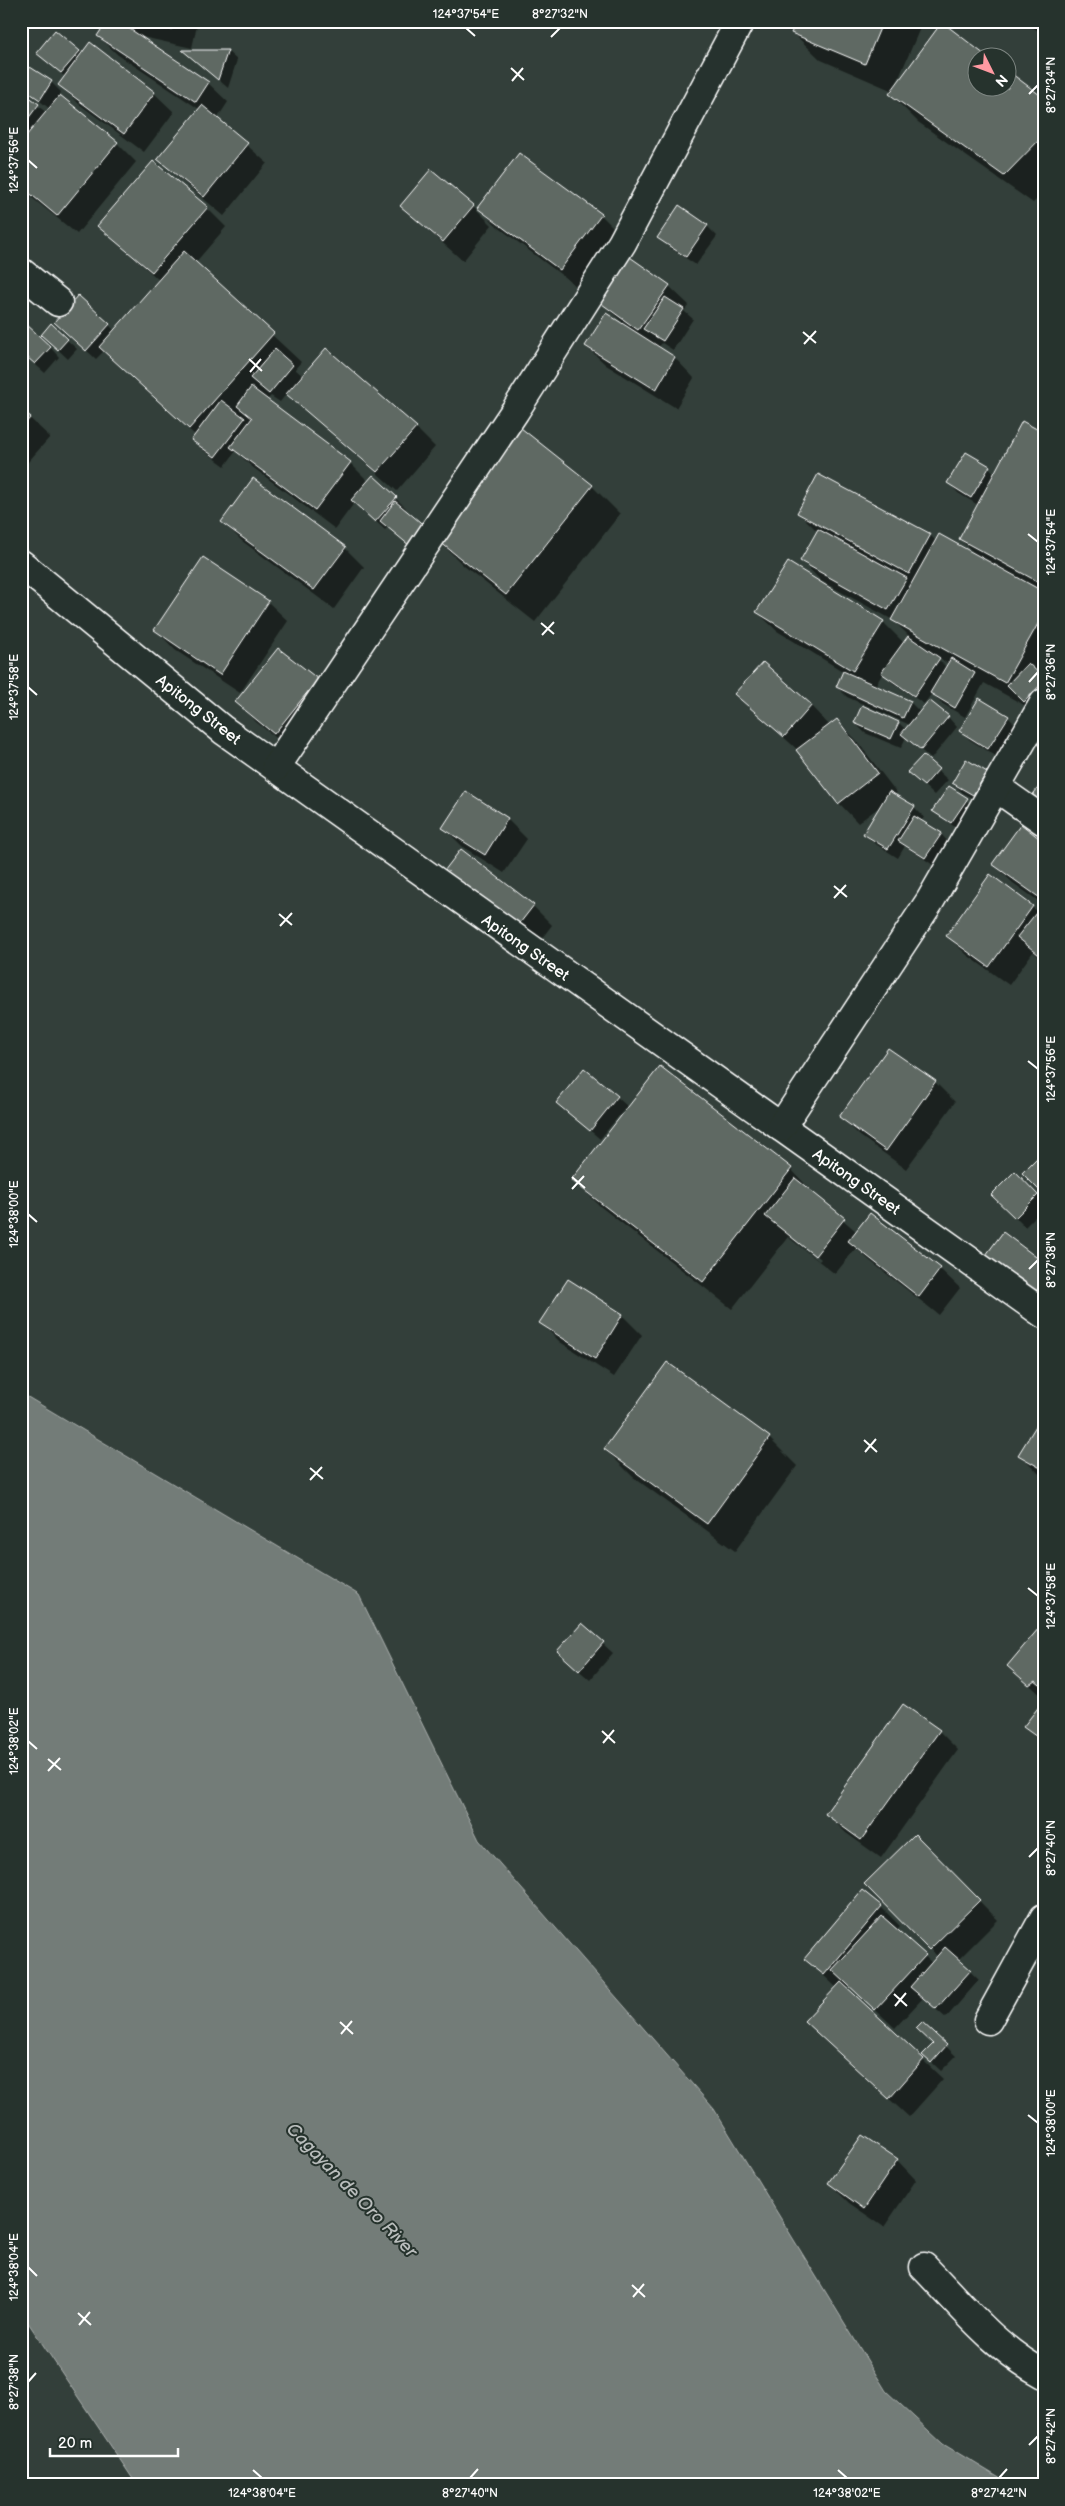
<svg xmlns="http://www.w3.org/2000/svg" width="1065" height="2506" font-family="'Balsamiq Sans',sans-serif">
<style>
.water{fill:#737b78;stroke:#abb0ae}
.shadow{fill:#0007;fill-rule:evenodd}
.building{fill:#5f6964;stroke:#fff}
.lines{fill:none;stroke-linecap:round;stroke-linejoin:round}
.minor-casing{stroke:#fff;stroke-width:31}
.minor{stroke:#26332d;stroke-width:28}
.ticks{fill:none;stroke:#fff;stroke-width:2}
.labels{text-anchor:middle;stroke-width:4;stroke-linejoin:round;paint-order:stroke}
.street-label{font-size:16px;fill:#fff;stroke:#26332d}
.water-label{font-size:18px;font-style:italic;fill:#b9bdbc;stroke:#26332d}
.neatline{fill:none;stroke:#fff;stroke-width:2}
.ticks-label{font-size:12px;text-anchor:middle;fill:#fff}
</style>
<rect width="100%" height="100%" fill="#333f3a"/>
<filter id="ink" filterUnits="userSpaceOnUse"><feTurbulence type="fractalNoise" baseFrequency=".02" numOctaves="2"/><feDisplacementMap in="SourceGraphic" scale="10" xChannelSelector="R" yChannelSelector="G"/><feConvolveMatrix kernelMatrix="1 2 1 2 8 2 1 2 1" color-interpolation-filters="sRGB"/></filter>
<g filter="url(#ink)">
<polygon class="water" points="21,1393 359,1595 479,1840 714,2109 886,2391 943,2444 1011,2485 137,2485 21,2312"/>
<g class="shadow">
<polygon points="108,21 198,21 192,48 138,36 208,83 228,102 217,119 267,163 224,216 179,178 159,159 199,109 118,55 98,36"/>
<polygon points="799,21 923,21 895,87 978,58 978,88 1008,88 1008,73 1044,100 1044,192 1033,203 918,122 890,94 893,91 821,60 793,33"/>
<polygon points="1024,21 1044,21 1044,35"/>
<polygon points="79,51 154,93 174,112 144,152 79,104 60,85 65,77 38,53"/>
<polygon points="185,51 227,51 237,60 228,88"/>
<polygon points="31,68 51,82 61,92 59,96 117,143 136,162 77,234 21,189 21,93 47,113 50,109 21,86"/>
<polygon points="519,154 601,215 621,235 580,289 498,227 479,208"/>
<polygon points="401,206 473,206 492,225 463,261"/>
<polygon points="207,208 226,227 195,263 301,362 295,369 303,376 416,428 435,447 397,491 287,393 280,402 271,396 267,400 350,463 369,482 373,477 406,508 385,530 355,502 335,529 251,466 236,451 225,466 203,450 193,440 196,436 104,351 96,359 65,331 109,325 115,331 160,281 99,226"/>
<polygon points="707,226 717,236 696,265 669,247 659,237"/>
<polygon points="21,283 30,292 21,303"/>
<polygon points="669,286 689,305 684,311 693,319 673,350 662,343 658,348 675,358 694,378 676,408 606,365 586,346 622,322 597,299"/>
<polygon points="67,340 77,349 68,359 52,344"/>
<polygon points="50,347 59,357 45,373 21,352"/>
<polygon points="21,410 50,437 21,470"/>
<path d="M1044,434V701L1033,710L984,683L965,717L941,703L932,693L924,704L893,683L883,673L875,686L910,702L920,712L948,717L957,727L931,759L906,737L901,748L865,733L855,723L895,719L906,730L910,725L847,697L837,687L844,672L777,631L757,612L883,622L904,643L909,636L893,620L821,581L802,561L818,532L799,513L930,535L936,541L978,557L960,539L978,505L958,493L949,483L989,467L995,474ZM938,658L949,664L947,668L938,659Z"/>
<polygon points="592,486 620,514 535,622 464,566 436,538"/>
<polygon points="222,521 345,548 364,567 334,609 242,541"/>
<polygon points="204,559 268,602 288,621 240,693 175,650 156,630"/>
<polygon points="317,680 336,699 294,752 256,722 237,702"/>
<polygon points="736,694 811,706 830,726 837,720 856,740 897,793 894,795 914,807 924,817 921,822 941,834 950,844 936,867 905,846 898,858 874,843 864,834 882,805 858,823 839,803 800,752"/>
<polygon points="1008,717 1018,727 999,758 970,740 961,731"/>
<polygon points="923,757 948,780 934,795 919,781"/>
<polygon points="986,773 996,782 983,804 963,793 953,783"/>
<polygon points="949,787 977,809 961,832 934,811"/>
<polygon points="507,819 527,839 504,873 463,847 444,828"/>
<polygon points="1044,843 1044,961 1033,952 1009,985 967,955 948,936 1032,907 1038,912 1044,905 1013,883 993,864"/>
<polygon points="462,894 533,906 552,925 533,950"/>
<polygon points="889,1049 935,1082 955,1102 906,1169 860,1136 841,1117"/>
<path d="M660,1068L791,1169L818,1198L857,1232L870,1214L940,1269L960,1288L939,1315L869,1260L856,1248L835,1274L788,1237L732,1309L601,1207L573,1179ZM790,1234L821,1259L819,1261L789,1236Z"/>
<polygon points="617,1097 627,1106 600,1139 558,1103"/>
<polygon points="1015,1173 1044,1202 1044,1208 1025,1227 993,1195"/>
<polygon points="1044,1265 1044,1315 1001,1282"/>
<polygon points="568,1280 622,1315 642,1335 614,1377 560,1342 541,1323"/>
<polygon points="1044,1415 1044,1479 1020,1454"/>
<polygon points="769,1438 797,1466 735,1551 633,1477 605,1449"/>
<polygon points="1044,1624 1044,1698 1009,1666"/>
<polygon points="582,1625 613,1653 590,1680 568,1661"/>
<polygon points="1044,1702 1044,1746 1025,1727"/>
<polygon points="939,1731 958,1750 881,1858 846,1833 827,1814"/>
<polygon points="915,1836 998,1920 958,1960 979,1980 946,2018 923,1998 895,2028 850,1986 847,1989 943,2079 909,2117 825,2040 837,1988 806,1959 881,1907 900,1926 896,1930 932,1963 938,1957 866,1884"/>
<polygon points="922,2023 956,2056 941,2071 924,2055 934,2045"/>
<polygon points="897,2160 916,2180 884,2227 849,2203 829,2183"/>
</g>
<g class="building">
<polygon points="107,21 118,21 209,82 196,102 97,36"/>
<polygon points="137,21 174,21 172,29"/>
<polygon points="797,21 883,21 865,64 791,33"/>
<polygon points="942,22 989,58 978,58 978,88 1008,88 1008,71 1044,98 1044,135 1004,176 889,94"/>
<polygon points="55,30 80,51 61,73 36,53"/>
<polygon points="90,42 155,92 124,134 58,85"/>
<polygon points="182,50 228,50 218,80"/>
<polygon points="30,67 52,81 40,100 21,87 21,80"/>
<polygon points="21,91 39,104 21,128"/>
<polygon points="60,95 118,142 57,216 21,186 21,142"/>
<polygon points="202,105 248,143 204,197 157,159"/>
<polygon points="519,153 602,214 560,270 477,208"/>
<polygon points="153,161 208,207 152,272 97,226"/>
<polygon points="431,169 474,205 443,242 400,206"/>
<polygon points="679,205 708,225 686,257 657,238"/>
<polygon points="184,251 274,333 189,429 99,347"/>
<polygon points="627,255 670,285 638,330 595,299"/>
<polygon points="78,295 110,324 86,351 54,322"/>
<polygon points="665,297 684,309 663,341 643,329"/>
<polygon points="606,313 675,357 656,390 585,346"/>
<polygon points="25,323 51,347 35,364 21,352 21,327"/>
<polygon points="51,323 68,339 58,350 41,335"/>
<polygon points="326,348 417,427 377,472 286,394"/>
<polygon points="275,349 293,365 269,394 250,378"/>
<polygon points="251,387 351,462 315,510 230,447 252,418 237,406"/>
<polygon points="221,400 245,418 215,457 191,440"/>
<polygon points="21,409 31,417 21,428"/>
<polygon points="1022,421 1044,433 1044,585 959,539"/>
<polygon points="521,428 593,485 506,595 435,538"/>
<polygon points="966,452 990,466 971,498 947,483"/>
<polygon points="818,474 931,534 909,574 797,513"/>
<polygon points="373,475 397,497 375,522 351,500"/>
<polygon points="253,478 346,547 314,590 221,522"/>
<polygon points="395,501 426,527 410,546 380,521"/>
<polygon points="818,529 907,578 888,610 800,561"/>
<polygon points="939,534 1044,592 1044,613 1005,683 891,620"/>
<polygon points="203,557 269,601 220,675 154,630"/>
<polygon points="788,562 884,621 853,671 756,612"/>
<polygon points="908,636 940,658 914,696 881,673"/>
<polygon points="278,648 318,679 274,734 235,702"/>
<polygon points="951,658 975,673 955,708 930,693"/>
<polygon points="763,662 812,705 784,737 734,694"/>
<polygon points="1028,663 1044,678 1044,681 1024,702 1007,685"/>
<polygon points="843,671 911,701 903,718 836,687"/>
<polygon points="979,698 1009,716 988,749 959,731"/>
<polygon points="929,700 949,716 921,750 901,734"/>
<polygon points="862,705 899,722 891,739 854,723"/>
<polygon points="837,719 878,773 838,804 796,750"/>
<polygon points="923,755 939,769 924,786 907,772"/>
<polygon points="966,759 987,772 973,795 952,783"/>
<polygon points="1044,780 1044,807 1031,797"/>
<polygon points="949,786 968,798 951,823 932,811"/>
<polygon points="466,791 508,818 485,855 442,828"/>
<polygon points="889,791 915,806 888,849 863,834"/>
<polygon points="914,816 942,833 925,858 898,841"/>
<polygon points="1021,824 1044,842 1044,893 1040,898 992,864"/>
<polygon points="461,849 534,905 513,932 441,875"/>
<polygon points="990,874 1033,906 989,967 946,936"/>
<polygon points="1044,903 1044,959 1017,937"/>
<polygon points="888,1048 936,1081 886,1151 839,1117"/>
<polygon points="660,1066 792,1168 703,1282 571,1180"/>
<polygon points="584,1068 618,1096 590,1131 556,1103"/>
<polygon points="1044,1151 1044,1195 1022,1173"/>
<polygon points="1015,1171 1038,1195 1015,1218 991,1195"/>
<polygon points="795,1178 845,1218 815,1256 765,1216"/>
<polygon points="870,1213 941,1268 919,1297 848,1241"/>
<polygon points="1003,1232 1044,1263 1044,1281 1029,1300 980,1263"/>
<polygon points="568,1279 623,1314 595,1359 539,1323"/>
<polygon points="667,1362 770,1437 707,1524 604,1449"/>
<polygon points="1044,1413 1044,1470 1018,1455"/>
<polygon points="1044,1622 1044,1688 1035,1681 1029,1685 1007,1666"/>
<polygon points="582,1623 604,1642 579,1671 557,1651"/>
<polygon points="1044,1700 1044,1742 1023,1727"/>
<polygon points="903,1704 940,1730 861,1840 825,1814"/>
<polygon points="915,1834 980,1900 929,1950 864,1884"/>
<polygon points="862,1890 882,1906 824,1975 804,1959"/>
<polygon points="882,1916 926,1955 875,2010 832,1970"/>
<polygon points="945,1947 971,1970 936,2009 910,1987"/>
<polygon points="841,1982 924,2059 889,2099 804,2021"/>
<polygon points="922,2022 947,2045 931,2063 922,2055 933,2044 916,2028"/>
<polygon points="862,2135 898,2159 864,2209 828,2183"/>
</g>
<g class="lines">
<g class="minor-casing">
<g id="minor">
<polyline points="21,272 58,302"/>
<polyline points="21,564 223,730 1044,1314"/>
<polyline points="276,767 515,411 622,243 740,21"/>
<polyline points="997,788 1044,821"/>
<polyline points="781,1127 930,901 1044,703"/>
<polyline points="988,2020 1044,1918"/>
<path d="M924,2267C961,2305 996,2349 1044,2374"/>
</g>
</g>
<use href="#minor" class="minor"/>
</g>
</g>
<path class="ticks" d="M466,28L475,36M551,37L560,28M511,68L524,80M512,81L523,68M1029,94L1038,85M28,160L37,168M803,332L816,343M804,344L816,331M249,359L262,371M250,372L261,359M1028,534L1038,542M541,623L554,634M542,635L554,622M1029,682L1038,672M28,687L37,695M834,886L847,897M834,898L846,885M279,914L292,925M280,926L292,913M1028,1061L1038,1069M572,1177L585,1188M572,1189L584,1176M28,1214L37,1222M1029,1269L1038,1260M864,1440L877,1452M865,1452L876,1439M310,1468L323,1479M310,1480L322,1467M1028,1588L1038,1596M602,1731L615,1743M28,1741L37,1749M603,1743L614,1730M48,1759L61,1770M48,1771L60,1758M1029,1857L1038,1848M894,1994L907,2006M895,2006L906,1993M340,2022L353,2034M341,2034L352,2021M1028,2115L1038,2123M28,2267L37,2276M632,2285L645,2297M633,2297L644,2284M78,2313L91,2325M79,2325L90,2312M28,2382L36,2373M1029,2445L1038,2436M253,2470L262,2478M838,2470L847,2478M470,2478L478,2469M999,2478L1007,2469"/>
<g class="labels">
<g class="street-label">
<text transform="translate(199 709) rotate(38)" y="6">Apitong Street</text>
<text transform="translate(526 947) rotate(35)" y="6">Apitong Street</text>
<text transform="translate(857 1181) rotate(35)" y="6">Apitong Street</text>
</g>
<g class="water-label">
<text transform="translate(352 2190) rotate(46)" y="6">Cagayan de Oro River</text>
</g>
</g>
<rect width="1065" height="2506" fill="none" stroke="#26332d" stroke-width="55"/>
<g transform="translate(992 72) rotate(132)"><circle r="24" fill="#26332d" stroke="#7d8581"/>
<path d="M0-4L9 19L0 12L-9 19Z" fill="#ff9aa2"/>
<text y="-8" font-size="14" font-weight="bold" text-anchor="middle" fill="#ffffff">N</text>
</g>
<path d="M50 2448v8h128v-8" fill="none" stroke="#ffffff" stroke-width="2.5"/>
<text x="58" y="2448" font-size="15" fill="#ffffff" stroke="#26332d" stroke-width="4" paint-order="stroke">20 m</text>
<rect x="28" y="28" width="1010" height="2450" class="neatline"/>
<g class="ticks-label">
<text x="466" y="18">124°37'54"E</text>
<text x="560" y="18">8°27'32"N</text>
<text transform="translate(1051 85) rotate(-90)" y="4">8°27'34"N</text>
<text transform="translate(14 160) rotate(-90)" y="4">124°37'56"E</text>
<text transform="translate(1051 542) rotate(-90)" y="4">124°37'54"E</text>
<text transform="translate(1051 672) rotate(-90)" y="4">8°27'36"N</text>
<text transform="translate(14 687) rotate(-90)" y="4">124°37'58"E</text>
<text transform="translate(1051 1069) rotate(-90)" y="4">124°37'56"E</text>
<text transform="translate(14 1214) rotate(-90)" y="4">124°38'00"E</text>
<text transform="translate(1051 1260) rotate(-90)" y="4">8°27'38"N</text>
<text transform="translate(1051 1596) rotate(-90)" y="4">124°37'58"E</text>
<text transform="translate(14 1741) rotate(-90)" y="4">124°38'02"E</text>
<text transform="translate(1051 1848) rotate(-90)" y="4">8°27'40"N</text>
<text transform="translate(1051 2123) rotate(-90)" y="4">124°38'00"E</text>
<text transform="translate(14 2267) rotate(-90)" y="4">124°38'04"E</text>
<text transform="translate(14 2382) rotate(-90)" y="4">8°27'38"N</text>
<text transform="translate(1051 2436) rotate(-90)" y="4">8°27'42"N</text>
<text x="262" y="2497">124°38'04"E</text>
<text x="470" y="2497">8°27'40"N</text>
<text x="847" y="2497">124°38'02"E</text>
<text x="999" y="2497">8°27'42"N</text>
</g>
</svg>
